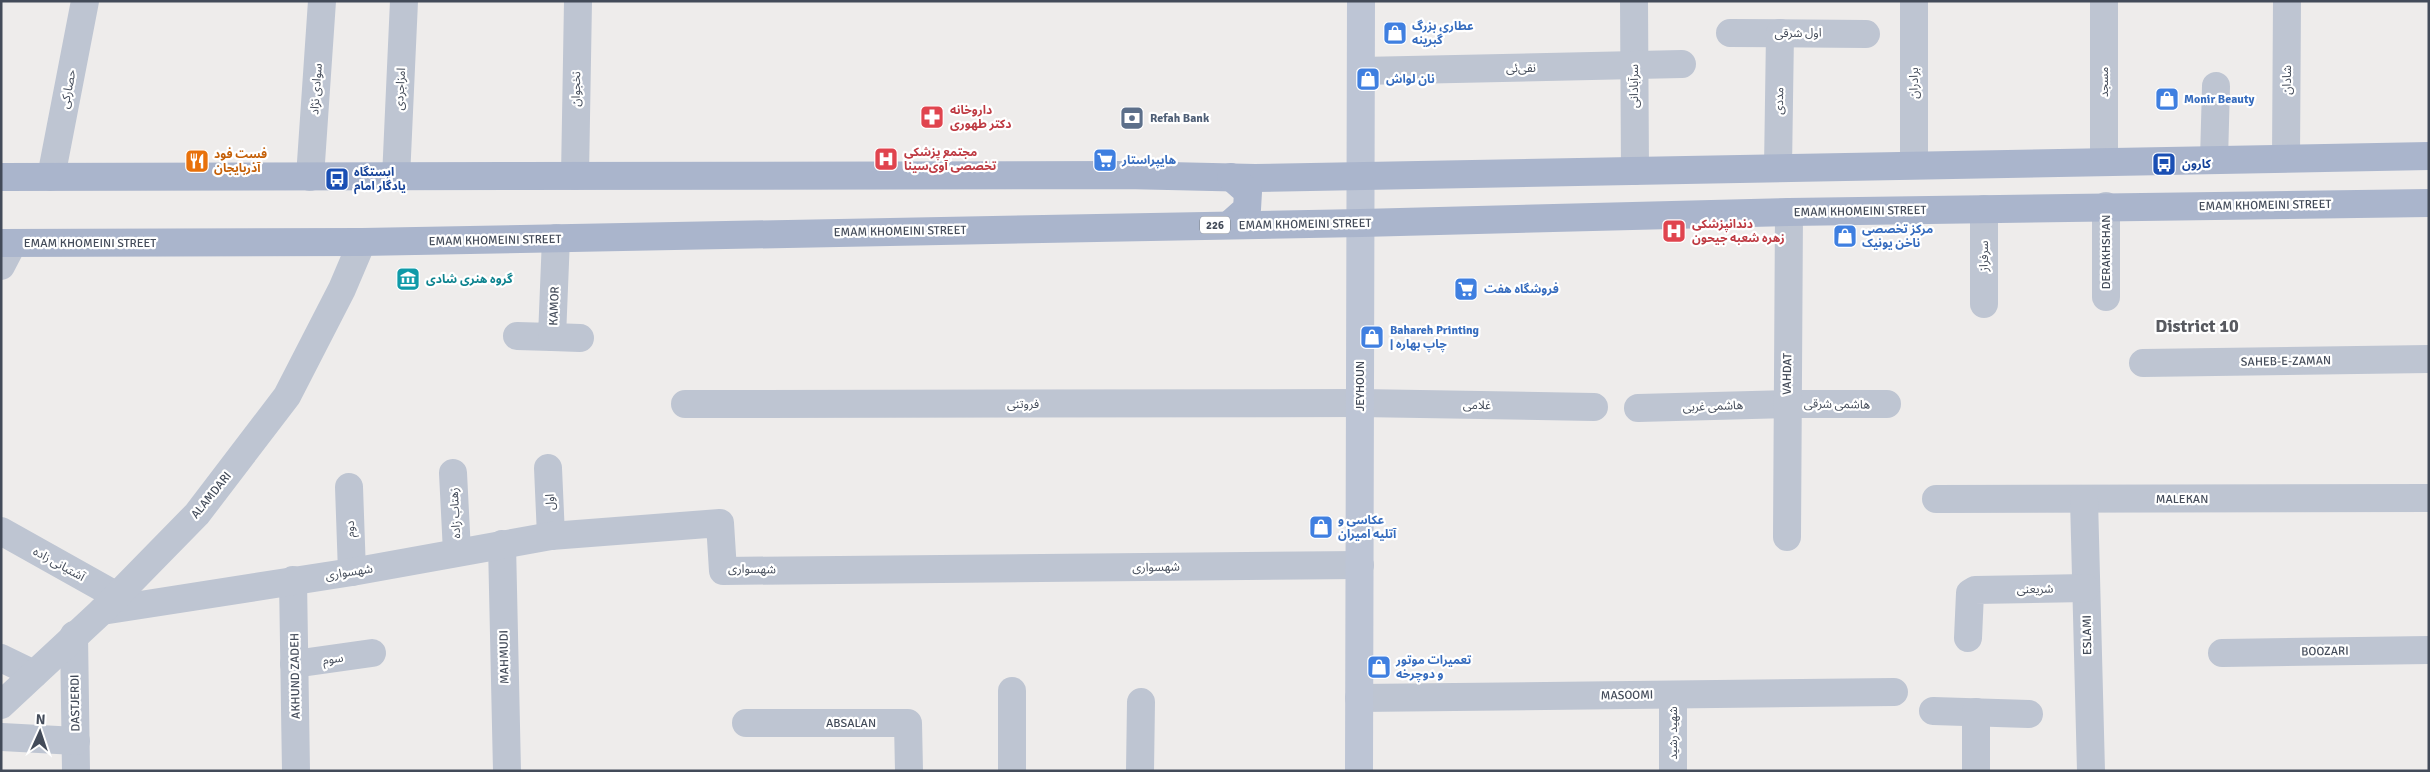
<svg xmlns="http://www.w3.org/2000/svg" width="2430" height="772" font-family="Signika,'Noto Sans Arabic',sans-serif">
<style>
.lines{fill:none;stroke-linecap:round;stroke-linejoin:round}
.street{stroke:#bec5d2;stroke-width:28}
.secondary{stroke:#bdc5d5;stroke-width:28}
.primary{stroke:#aab5cc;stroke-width:28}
.labels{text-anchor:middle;stroke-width:4.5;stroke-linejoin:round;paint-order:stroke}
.shield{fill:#fff;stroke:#7b818b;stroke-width:1}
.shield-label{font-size:11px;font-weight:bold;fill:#434b59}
.shop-label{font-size:12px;font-weight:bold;fill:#366cbe;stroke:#fff;text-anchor:start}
.street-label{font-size:12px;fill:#434b59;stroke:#fff}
.health-label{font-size:12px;font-weight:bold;fill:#be3a42;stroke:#fff;text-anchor:start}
.service-label{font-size:12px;font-weight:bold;fill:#4e5e75;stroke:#fff;text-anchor:start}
.food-label{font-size:12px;font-weight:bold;fill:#c56008;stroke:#fff;text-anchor:start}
.transit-label{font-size:12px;font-weight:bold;fill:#164399;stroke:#fff;text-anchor:start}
.culture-label{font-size:12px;font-weight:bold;fill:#0d838f;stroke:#fff;text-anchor:start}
.district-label{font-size:18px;font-weight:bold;fill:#585a60;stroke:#fff}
</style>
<rect width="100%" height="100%" fill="#eeeceb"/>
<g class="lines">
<g class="street">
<polyline points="1634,1 1635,171"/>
<polyline points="1914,1 1914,164"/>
<polyline points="2104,1 2104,162"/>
<polyline points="1730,33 1866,34"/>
<polyline points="1361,71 1682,64"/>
<polyline points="2286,158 2287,1"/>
<polyline points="2214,160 2216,86"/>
<polyline points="1778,168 1780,33"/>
<polyline points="575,176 578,1"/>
<polyline points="51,177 85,1"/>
<polyline points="310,177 322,1"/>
<polyline points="396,178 404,1"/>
<polyline points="2106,206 2106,297"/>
<polyline points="1,266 13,243"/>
<polyline points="1984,304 1984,209"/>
<polyline points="517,336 552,337 556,238"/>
<polyline points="552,337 580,338"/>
<polyline points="2143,363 2429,359"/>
<polyline points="685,404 1360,403 1594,407"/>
<polyline points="1638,408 1787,404 1887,404"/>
<polyline points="548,468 551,536"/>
<polyline points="453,473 457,552"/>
<polyline points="349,487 352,572"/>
<polyline points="1936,499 2429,498"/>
<polyline points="2084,499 2091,771"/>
<polyline points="1,531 117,596"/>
<polyline points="1787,537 1789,212"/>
<polyline points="502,544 507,771"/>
<polyline points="293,580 296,771"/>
<polyline points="102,611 352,572 551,536 720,523 723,571 1360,565"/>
<polyline points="74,635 76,771"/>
<polyline points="1968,638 1970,593 1975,590 2086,588"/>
<polyline points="2222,653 2429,650"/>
<polyline points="1,658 34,674"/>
<polyline points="294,664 372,653"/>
<polyline points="1012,691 1012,771"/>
<polyline points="1673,695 1673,771"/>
<polyline points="1359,698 1894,692"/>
<polyline points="1,705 102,611 197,514 287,396 342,289 362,242"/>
<polyline points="1933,711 2029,714"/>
<polyline points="746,723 908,723 909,771"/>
<polyline points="2,737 76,741"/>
<polyline points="1140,771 1141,702"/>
<polyline points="1976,771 1976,712"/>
</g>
<polyline class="secondary" points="1359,771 1361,1"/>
<g class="primary">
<polyline points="1,177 1125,175 1255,178 2429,156"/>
<polyline points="1229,225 1247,209 1248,192 1231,177"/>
<polyline points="1,243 362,242 1361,223 1789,212 2429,203"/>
</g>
</g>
<defs>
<g id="shop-square" transform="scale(1.25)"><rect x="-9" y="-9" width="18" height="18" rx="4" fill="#3f7fe0" stroke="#fff"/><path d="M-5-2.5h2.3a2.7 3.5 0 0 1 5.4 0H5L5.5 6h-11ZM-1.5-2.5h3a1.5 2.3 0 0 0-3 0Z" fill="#fff"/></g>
<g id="pharmacy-square" transform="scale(1.25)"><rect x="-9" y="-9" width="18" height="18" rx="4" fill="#e0444e" stroke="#fff"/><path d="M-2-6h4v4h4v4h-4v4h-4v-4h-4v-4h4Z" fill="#fff"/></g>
<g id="bank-square" transform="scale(1.25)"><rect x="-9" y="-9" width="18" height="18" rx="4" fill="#5c6f8a" stroke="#fff"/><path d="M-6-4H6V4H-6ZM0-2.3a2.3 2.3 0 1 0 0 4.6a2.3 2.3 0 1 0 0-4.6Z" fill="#fff"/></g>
<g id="hospital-square" transform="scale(1.25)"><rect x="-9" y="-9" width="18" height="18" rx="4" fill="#e0444e" stroke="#fff"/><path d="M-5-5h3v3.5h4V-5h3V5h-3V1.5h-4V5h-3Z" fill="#fff"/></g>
<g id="supermarket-square" transform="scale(1.25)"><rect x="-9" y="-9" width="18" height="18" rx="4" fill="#3f7fe0" stroke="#fff"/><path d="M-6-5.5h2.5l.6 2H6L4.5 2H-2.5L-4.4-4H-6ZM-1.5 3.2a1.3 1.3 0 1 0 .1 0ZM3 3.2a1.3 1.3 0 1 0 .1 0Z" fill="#fff"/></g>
<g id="restaurant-square" transform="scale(1.25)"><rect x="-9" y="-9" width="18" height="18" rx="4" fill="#e8710a" stroke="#fff"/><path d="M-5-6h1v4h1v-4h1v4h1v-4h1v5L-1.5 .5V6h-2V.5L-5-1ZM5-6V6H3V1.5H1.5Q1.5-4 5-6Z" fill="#fff"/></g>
<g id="bus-square" transform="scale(1.25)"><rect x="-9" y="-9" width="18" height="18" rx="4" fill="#1a4fb4" stroke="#fff"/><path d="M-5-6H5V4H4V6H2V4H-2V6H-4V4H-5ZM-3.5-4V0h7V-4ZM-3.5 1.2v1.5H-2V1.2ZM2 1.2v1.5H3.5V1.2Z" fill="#fff"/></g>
<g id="museum-square" transform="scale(1.25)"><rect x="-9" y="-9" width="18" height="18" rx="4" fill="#0f9aa8" stroke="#fff"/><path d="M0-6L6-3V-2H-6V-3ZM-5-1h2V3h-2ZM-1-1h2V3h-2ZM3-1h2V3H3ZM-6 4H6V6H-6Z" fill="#fff"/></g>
</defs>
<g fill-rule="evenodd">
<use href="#shop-square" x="1395" y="33"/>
<use href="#shop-square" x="1368" y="79"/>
<use href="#shop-square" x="2167" y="99"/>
<use href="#pharmacy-square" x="932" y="117"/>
<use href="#bank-square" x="1132" y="118"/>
<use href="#hospital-square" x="886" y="159"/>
<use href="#supermarket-square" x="1105" y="160"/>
<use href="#restaurant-square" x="197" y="161"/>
<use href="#bus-square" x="2164" y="164"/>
<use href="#bus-square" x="337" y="179"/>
<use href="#hospital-square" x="1674" y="231"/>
<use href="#shop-square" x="1845" y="236"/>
<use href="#museum-square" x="408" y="279"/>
<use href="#supermarket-square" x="1466" y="289"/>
<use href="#shop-square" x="1372" y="337"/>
<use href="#shop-square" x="1321" y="527"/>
<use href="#shop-square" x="1379" y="667"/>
</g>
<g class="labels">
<rect class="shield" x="1200" y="216.5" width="30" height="17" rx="4"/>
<g class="shield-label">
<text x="1215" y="229">226</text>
</g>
<g class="shop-label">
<text x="1412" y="30">عطاری بزرگ<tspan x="1412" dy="14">گبرینه</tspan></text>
<text x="1386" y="83">نان لواش</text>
<text x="2184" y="103">Monir Beauty</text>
<text x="1122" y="164">هایپراستار</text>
<text x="1862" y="233">مرکز تخصصی<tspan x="1862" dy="14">ناخن یونیک</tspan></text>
<text x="1484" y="293">فروشگاه هفت</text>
<text x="1390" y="334">Bahareh Printing<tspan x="1390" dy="14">| چاپ بهاره</tspan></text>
<text x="1338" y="524">عکاسی و<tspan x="1338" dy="14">آتلیه امیران</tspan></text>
<text x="1396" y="664">تعمیرات موتور<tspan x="1396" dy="14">و دوچرخه</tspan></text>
</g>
<g class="street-label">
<text x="1798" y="37">اول شرقی</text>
<text transform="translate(1521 68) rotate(-1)" y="4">نقی‌ئی</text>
<text transform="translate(2287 80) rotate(-90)" y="4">شادان</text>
<text transform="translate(2104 82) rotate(-90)" y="4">مسجد</text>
<text transform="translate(1914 83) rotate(-90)" y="4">برادران</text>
<text transform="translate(1634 86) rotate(-90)" y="4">سرآبادانی</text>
<text transform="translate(68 89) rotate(-79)" y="4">حصارکی</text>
<text transform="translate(316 89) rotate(-86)" y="4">سوادی نژاد</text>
<text transform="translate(400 89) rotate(-87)" y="4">امزاجردی</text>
<text transform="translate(576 89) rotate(-89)" y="4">نخجوان</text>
<text transform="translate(1779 101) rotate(-89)" y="4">مددی</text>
<text transform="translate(2265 205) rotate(-1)" y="4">EMAM KHOMEINI STREET</text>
<text transform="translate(1860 211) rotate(-1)" y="4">EMAM KHOMEINI STREET</text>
<text transform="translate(1305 224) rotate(-1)" y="4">EMAM KHOMEINI STREET</text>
<text transform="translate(900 231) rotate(-1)" y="4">EMAM KHOMEINI STREET</text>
<text transform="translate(495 240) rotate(-1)" y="4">EMAM KHOMEINI STREET</text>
<text x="90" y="247">EMAM KHOMEINI STREET</text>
<text transform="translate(2106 252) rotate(-90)" y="4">DERAKHSHAN</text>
<text transform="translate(1984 256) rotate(-90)" y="4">سرفراز</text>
<text transform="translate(554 306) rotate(-88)" y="4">KAMOR</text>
<text transform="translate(2286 361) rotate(-1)" y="4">SAHEB-E-ZAMAN</text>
<text transform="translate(1787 374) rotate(-89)" y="4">VAHDAT</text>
<text transform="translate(1360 386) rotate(-90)" y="4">JEYHOUN</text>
<text x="1023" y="408">فروتنی</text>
<text transform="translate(1837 404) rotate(1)" y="4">هاشمی شرقی</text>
<text transform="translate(1477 405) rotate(1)" y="4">غلامی</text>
<text transform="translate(1713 406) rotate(-2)" y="4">هاشمی غربی</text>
<text transform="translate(211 495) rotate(-51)" y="4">ALAMDARI</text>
<text x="2182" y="503">MALEKAN</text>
<text transform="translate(550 502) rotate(-93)" y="4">اول</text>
<text transform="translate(455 513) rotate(-93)" y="4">زهتاب زاده</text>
<text transform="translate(350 529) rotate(-92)" y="4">دوم</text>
<text transform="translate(59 564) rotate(29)" y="4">آشتیانی زاده</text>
<text transform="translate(1156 567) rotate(-1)" y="4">شهسواری</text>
<text transform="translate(752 569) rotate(1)" y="4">شهسواری</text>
<text transform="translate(349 572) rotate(-9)" y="4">شهسواری</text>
<text transform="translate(2035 589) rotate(-1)" y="4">شریعنی</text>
<text transform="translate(2087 635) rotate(-91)" y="4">ESLAMI</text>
<text transform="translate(2325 651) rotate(-1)" y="4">BOOZARI</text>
<text transform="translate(504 657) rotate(-91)" y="4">MAHMUDI</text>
<text transform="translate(333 659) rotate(-8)" y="4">سوم</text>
<text transform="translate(295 676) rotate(-91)" y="4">AKHUND ZADEH</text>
<text transform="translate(1627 695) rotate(-1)" y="4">MASOOMI</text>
<text transform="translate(75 703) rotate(-91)" y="4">DASTJERDI</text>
<text x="851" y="727">ABSALAN</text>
<text transform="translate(1673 733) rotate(-90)" y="4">شهید رشید</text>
</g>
<g class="health-label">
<text x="950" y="114">داروخانه<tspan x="950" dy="14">دکتر طهوری</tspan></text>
<text x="904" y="156">مجتمع پزشکی<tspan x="904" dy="14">تخصصی آوی‌سینا</tspan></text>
<text x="1692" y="228">دندانپزشکی<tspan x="1692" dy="14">زهره شعبه جیحون</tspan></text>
</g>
<g class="service-label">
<text x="1150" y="122">Refah Bank</text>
</g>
<g class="food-label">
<text x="214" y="158">فست فود<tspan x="214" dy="14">آذربایجان</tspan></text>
</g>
<g class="transit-label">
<text x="2182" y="168">کارون</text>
<text x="354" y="176">ایستگاه<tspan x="354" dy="14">یادگار امام</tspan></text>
</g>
<g class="culture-label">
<text x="426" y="283">گروه هنری شادی</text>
</g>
<g class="district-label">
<text x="2197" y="332">District 10</text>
</g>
</g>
<rect width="2430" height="772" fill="none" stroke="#434b59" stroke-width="5"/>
<g transform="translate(40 732) rotate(3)" stroke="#ffffff" stroke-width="4" paint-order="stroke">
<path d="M0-4L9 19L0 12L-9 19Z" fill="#434b59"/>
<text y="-8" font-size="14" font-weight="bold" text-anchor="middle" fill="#434b59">N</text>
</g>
</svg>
